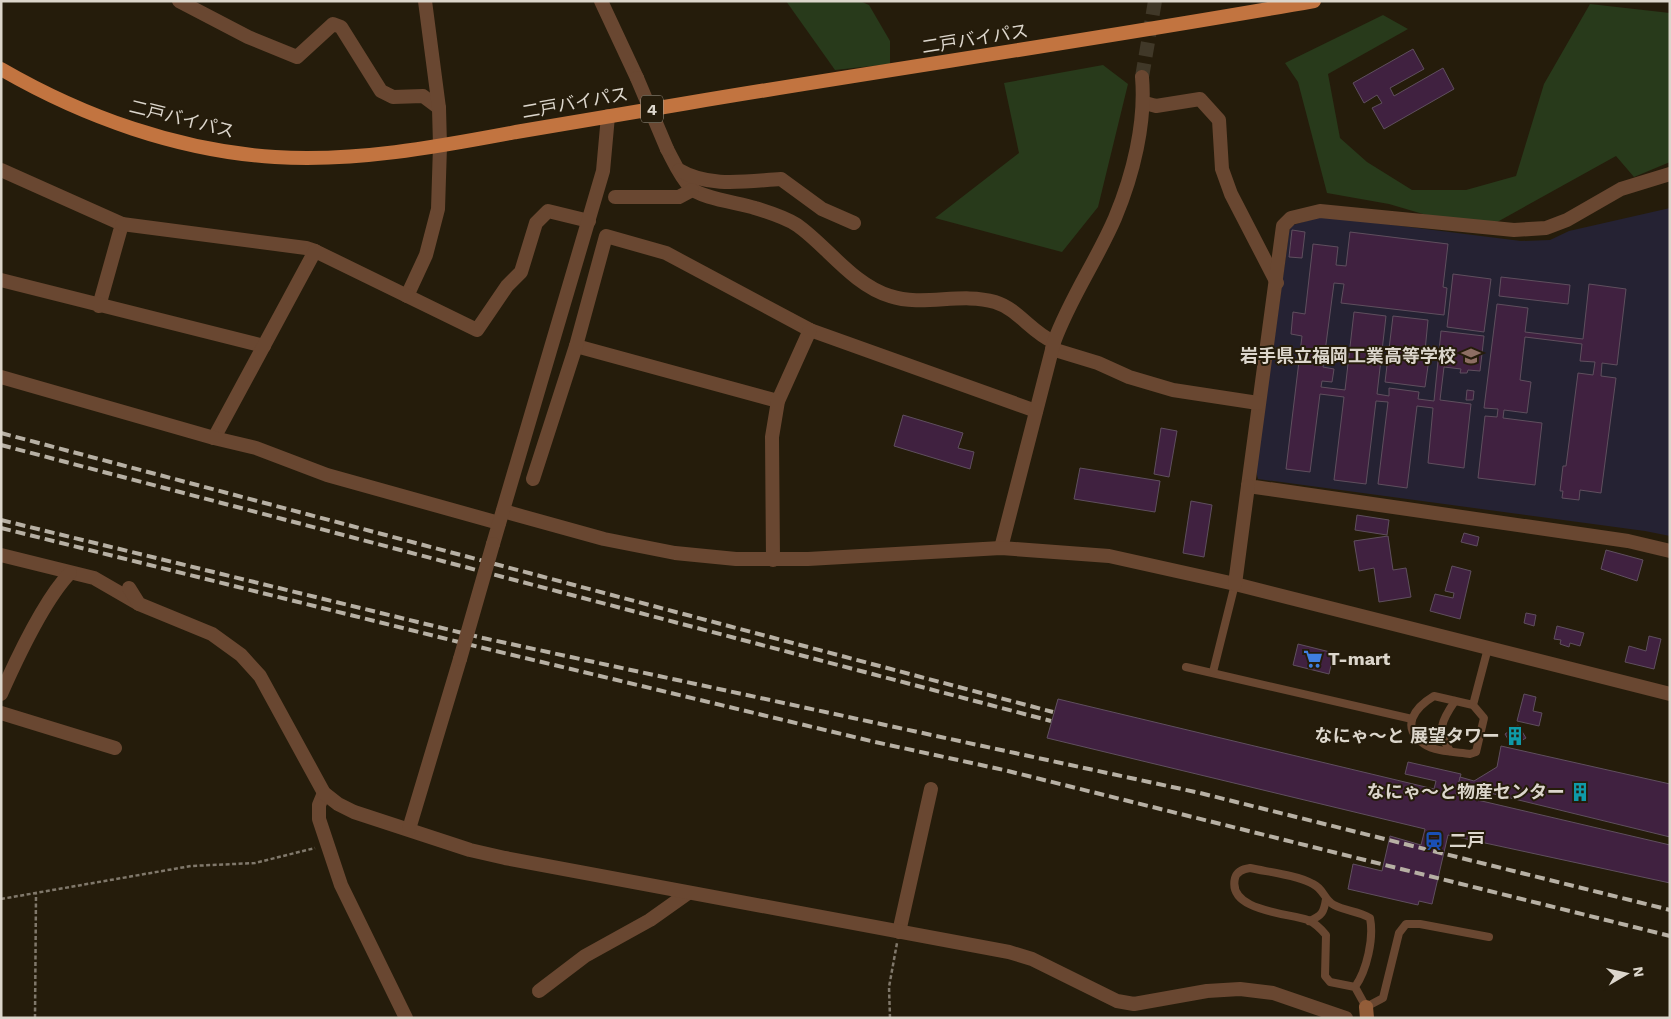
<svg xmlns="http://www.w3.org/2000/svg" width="1671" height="1019" font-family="'Work Sans','Noto Sans JP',sans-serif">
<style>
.education{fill:#252233}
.green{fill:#283a1b}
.building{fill:#402140;stroke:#5f4f5e}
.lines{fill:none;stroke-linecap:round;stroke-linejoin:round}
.minor-tunnel{stroke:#403828;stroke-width:14;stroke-dasharray:14 7;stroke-linecap:butt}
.path{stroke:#80786b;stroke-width:2.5;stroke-dasharray:4 2.5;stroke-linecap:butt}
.service{stroke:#694731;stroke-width:8}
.minor{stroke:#694731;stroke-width:14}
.tertiary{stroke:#694731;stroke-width:14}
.secondary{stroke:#935d39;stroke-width:14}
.trunk{stroke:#c27440;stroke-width:14}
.rail{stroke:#b7b0a4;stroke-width:4;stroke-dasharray:10 5;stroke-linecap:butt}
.minor-bridge{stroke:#694731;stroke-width:14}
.tertiary-bridge{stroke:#694731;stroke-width:14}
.labels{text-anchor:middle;stroke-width:4;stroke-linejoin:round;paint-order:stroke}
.shield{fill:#251c0b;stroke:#a59e92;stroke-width:1}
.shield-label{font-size:16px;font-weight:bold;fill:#dcd6cc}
.street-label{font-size:18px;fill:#dcd6cc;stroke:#251c0b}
.poi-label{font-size:18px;font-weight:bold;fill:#dcd6cc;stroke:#251c0b;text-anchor:end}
</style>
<rect width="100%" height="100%" fill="#251c0b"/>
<polygon class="education" points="1670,208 1670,536 1645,531 1258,479 1256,471 1290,226 1322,216 1521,241 1550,240 1569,231"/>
<g class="green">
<polygon points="786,1 860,1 869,5 890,41 890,64 835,70"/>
<polygon points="1590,4 1670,13 1670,162 1634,177 1616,156 1481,231 1389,204 1327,193 1298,82 1285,63 1383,15 1408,29 1328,74 1340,138 1367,162 1412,190 1466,190 1516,176 1544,84"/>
<polygon points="1103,65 1128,84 1098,207 1062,252 935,218 1019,153 1004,83"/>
</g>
<g class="building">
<polygon points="1413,49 1424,69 1390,88 1394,96 1443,68 1454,89 1384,129 1372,108 1382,103 1377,95 1364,103 1353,83"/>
<polygon points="1292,230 1305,232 1302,258 1289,257"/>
<polygon points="1350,232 1448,244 1443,287 1447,288 1444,315 1341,303 1344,284 1334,283 1323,367 1334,369 1332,382 1322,381 1321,387 1345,390 1354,312 1386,316 1377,394 1389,396 1389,388 1419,392 1418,399 1434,401 1441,331 1484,336 1480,371 1468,370 1467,373 1460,373 1461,369 1444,367 1440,400 1471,404 1464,468 1428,463 1433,408 1417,406 1407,488 1378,484 1388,402 1376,401 1366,484 1334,480 1344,397 1320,394 1310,472 1286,469 1302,336 1291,334 1293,312 1305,314 1313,244 1338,247 1336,265 1346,266"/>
<polygon points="1453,274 1491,279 1484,332 1447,327"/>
<polygon points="1501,277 1570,285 1568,304 1499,296"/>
<polygon points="1589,284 1626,289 1617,365 1602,363 1601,376 1616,378 1601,493 1580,490 1579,500 1562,498 1563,491 1560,491 1563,466 1566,466 1578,373 1593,375 1595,362 1580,361 1582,344 1525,337 1520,380 1531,382 1527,413 1504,410 1503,418 1542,423 1535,485 1478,478 1485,416 1497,417 1498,409 1484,408 1497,304 1528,308 1525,332 1583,339"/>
<polygon points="1393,316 1428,320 1425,351 1430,352 1425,387 1385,382"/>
<polygon points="1467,390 1474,391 1473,400 1466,400"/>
<polygon points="903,415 963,433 958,448 974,452 970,469 894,446"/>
<polygon points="1161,428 1177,431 1169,477 1154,474"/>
<polygon points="1080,468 1160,481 1155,512 1074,499"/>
<polygon points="1191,501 1212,505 1204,557 1183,553"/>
<polygon points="1357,515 1389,520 1387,535 1355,530"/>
<polygon points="1464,533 1479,537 1477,546 1461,542"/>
<polygon points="1388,536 1393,570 1406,568 1411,597 1379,602 1374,568 1359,571 1354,541"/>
<polygon points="1606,550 1643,560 1637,581 1601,569"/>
<polygon points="1452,566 1471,571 1460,619 1430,611 1435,594 1453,598 1454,593 1445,591"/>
<polygon points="1526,613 1536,615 1534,626 1524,623"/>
<polygon points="1557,626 1584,633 1580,646 1570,643 1569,647 1560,644 1561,640 1554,639"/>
<polygon points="1649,636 1661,639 1654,669 1625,662 1629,646 1646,651"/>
<polygon points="1298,644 1334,653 1329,674 1293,665"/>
<polygon points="1524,694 1536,697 1533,711 1542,713 1539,726 1517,721"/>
<polygon points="1058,699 1434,789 1436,781 1405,774 1408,762 1461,774 1456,795 1670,845 1670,883 1448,835 1432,904 1419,901 1418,905 1348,889 1353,864 1382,871 1390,836 1421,845 1425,829 1047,738"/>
<polygon points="1518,725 1526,738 1512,746 1505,734"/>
<polygon points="1501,746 1670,784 1670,837 1490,793 1492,782 1475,795 1457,791 1460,777 1474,781 1497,767"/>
</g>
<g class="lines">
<polyline class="minor-tunnel" points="1142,77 1155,1"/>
<g class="path">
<polyline points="1,899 191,866 255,863 315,848"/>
<polyline points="35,1018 36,894"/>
<polyline points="890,1018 889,987 897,943"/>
</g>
<g class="service">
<polyline points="1186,667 1412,719"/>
<polyline points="1213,672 1235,584"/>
<path d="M1473,705L1434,696C1414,708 1400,727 1424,744C1435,752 1457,752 1470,754L1476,752L1484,718L1473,705L1488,648"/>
<path d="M1450,751C1436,730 1442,720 1455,701"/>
<path d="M1309,921C1322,916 1324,912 1326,899"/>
<path d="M1355,987C1367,970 1374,938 1370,918C1359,911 1345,911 1334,905C1324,900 1324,889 1313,884C1297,875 1268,872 1250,868C1243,869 1237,871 1235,878C1227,911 1287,913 1308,920C1315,923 1321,929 1326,935L1325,976L1330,982L1355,987L1366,1007L1383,998L1399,933L1406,924H1420L1489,937"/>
</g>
<g class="minor">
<polyline points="179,1 248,37 297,57 333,24 341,27 381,91 393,97 423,96 439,108"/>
<polyline points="601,1 637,78"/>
<polyline points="1145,103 1156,106 1200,99 1219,120 1222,169 1231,194 1277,283"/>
<path d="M667,149C674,162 680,177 691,188C700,198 740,203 755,208C768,212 786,218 797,225C827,246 853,285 890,296C923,307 961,292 995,302C1018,309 1032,333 1054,342"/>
<polyline points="1,170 122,224 99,306"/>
<path d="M679,170C709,188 747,181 781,179L822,209L854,223"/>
<polyline points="1670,174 1621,189 1567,220 1546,228 1514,230 1320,211 1291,218 1283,226 1248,486 1628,541 1670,551"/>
<polyline points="615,197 679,197 692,190"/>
<polyline points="122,224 306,248 315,251"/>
<polyline points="1,280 264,346"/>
<polyline points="407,296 426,255 438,209 440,146 439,108 425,1"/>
<polyline points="576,346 778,401"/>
<polyline points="1052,349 1098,363 1129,377 1173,390 1258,403"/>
<polyline points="214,438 315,251 477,330 507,286 521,272 536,223 548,211 589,221"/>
<polyline points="533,479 576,346 606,236 666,253 810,330 1036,411"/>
<path d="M1001,548L1054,342C1070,298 1097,260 1115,218C1133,175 1146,123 1142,77"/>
<polyline points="1,555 94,578 139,604"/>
<polyline points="773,560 772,437 778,401 810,330"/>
<path d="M1,694C17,658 44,600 70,573"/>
<polyline points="1,713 115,748"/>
<polyline points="324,793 319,805 319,819 341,885 406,1018"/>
<polyline points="899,932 931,789"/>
<polyline points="539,991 585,956 650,920 688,893"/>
</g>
<g class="tertiary">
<polyline points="1,377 214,438 256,448 327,475 499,523"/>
<polyline points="503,511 604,539 675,553 736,559 808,559 1001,548 1109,556 1235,584 1670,694"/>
<polyline points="493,544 603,171 608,116"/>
<polyline points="1235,584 1248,486"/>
<polyline points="129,588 139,604 212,634 241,655 260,676 324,793 338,804 354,812 470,850 505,858 1009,952 1032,959 1117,1001 1134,1004 1207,991 1240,989 1273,993 1346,1018"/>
<polyline points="409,829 460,659"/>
</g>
<polyline class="secondary" points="1366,1007 1367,1018"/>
<path class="trunk" d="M1,69C84,117 179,151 275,157C357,162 436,147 516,132C573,122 631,113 688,103C896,68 1106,38 1314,1"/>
<g class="rail">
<polyline points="1,433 1053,712"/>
<polyline points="1,445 1051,721"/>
<polyline points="1,520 483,638 1200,793 1670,910"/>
<polyline points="1,528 479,647 875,742 1004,770 1670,936"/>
</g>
<polyline class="minor-bridge" points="637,78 667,149"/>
<polyline class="tertiary-bridge" points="460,659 493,544"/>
</g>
<defs>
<g id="school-bare" transform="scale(1.5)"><path d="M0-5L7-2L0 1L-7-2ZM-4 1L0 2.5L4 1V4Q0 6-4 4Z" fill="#8d6e63" stroke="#251c0b" stroke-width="2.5" paint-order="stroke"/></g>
<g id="supermarket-bare" transform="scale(1.5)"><path d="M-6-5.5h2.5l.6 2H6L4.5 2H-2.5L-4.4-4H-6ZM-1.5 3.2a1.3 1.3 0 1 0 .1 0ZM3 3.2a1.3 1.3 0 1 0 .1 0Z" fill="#3f7fe0" stroke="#251c0b" stroke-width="2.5" paint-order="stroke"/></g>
<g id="building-bare" transform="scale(1.5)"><path d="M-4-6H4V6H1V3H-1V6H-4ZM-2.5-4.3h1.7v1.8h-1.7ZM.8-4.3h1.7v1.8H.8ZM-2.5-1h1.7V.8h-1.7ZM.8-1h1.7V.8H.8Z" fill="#0f9aa8" stroke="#251c0b" stroke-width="2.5" paint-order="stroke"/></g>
<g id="station-bare" transform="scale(1.5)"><path d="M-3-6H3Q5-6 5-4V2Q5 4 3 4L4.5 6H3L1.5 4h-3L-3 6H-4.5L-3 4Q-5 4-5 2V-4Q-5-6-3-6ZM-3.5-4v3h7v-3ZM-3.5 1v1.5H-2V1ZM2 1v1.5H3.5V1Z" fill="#1a4fb4" stroke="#251c0b" stroke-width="2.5" paint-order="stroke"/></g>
</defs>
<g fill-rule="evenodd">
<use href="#school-bare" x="1471" y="356"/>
<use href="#supermarket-bare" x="1313" y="659"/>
<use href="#building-bare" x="1515" y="736"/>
<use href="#building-bare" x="1580" y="792"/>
<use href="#station-bare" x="1434" y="841"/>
</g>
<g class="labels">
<rect class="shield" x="641" y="95.5" width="22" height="27" rx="4"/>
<g class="shield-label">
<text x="652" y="115">4</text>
</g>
<g class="street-label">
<text transform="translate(975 39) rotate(-9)" y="6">二戸バイパス</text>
<text transform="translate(575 103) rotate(-10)" y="6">二戸バイパス</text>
<text transform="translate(182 119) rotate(14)" y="6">二戸バイパス</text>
</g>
<g class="poi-label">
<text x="1456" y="362">岩手県立福岡工業高等学校</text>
<text x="1328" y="665" text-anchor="start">T-mart</text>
<text x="1500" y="742">なにゃ～と 展望タワー</text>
<text x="1565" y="798">なにゃ～と物産センター</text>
<text x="1449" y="847" text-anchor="start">二戸</text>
</g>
</g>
<rect width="1671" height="1019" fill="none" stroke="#dcd6cc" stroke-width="5"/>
<g transform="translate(1626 974) rotate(81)" stroke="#251c0b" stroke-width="4" paint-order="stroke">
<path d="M0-4L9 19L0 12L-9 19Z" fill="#dcd6cc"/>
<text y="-8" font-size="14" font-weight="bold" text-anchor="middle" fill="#dcd6cc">N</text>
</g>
</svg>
